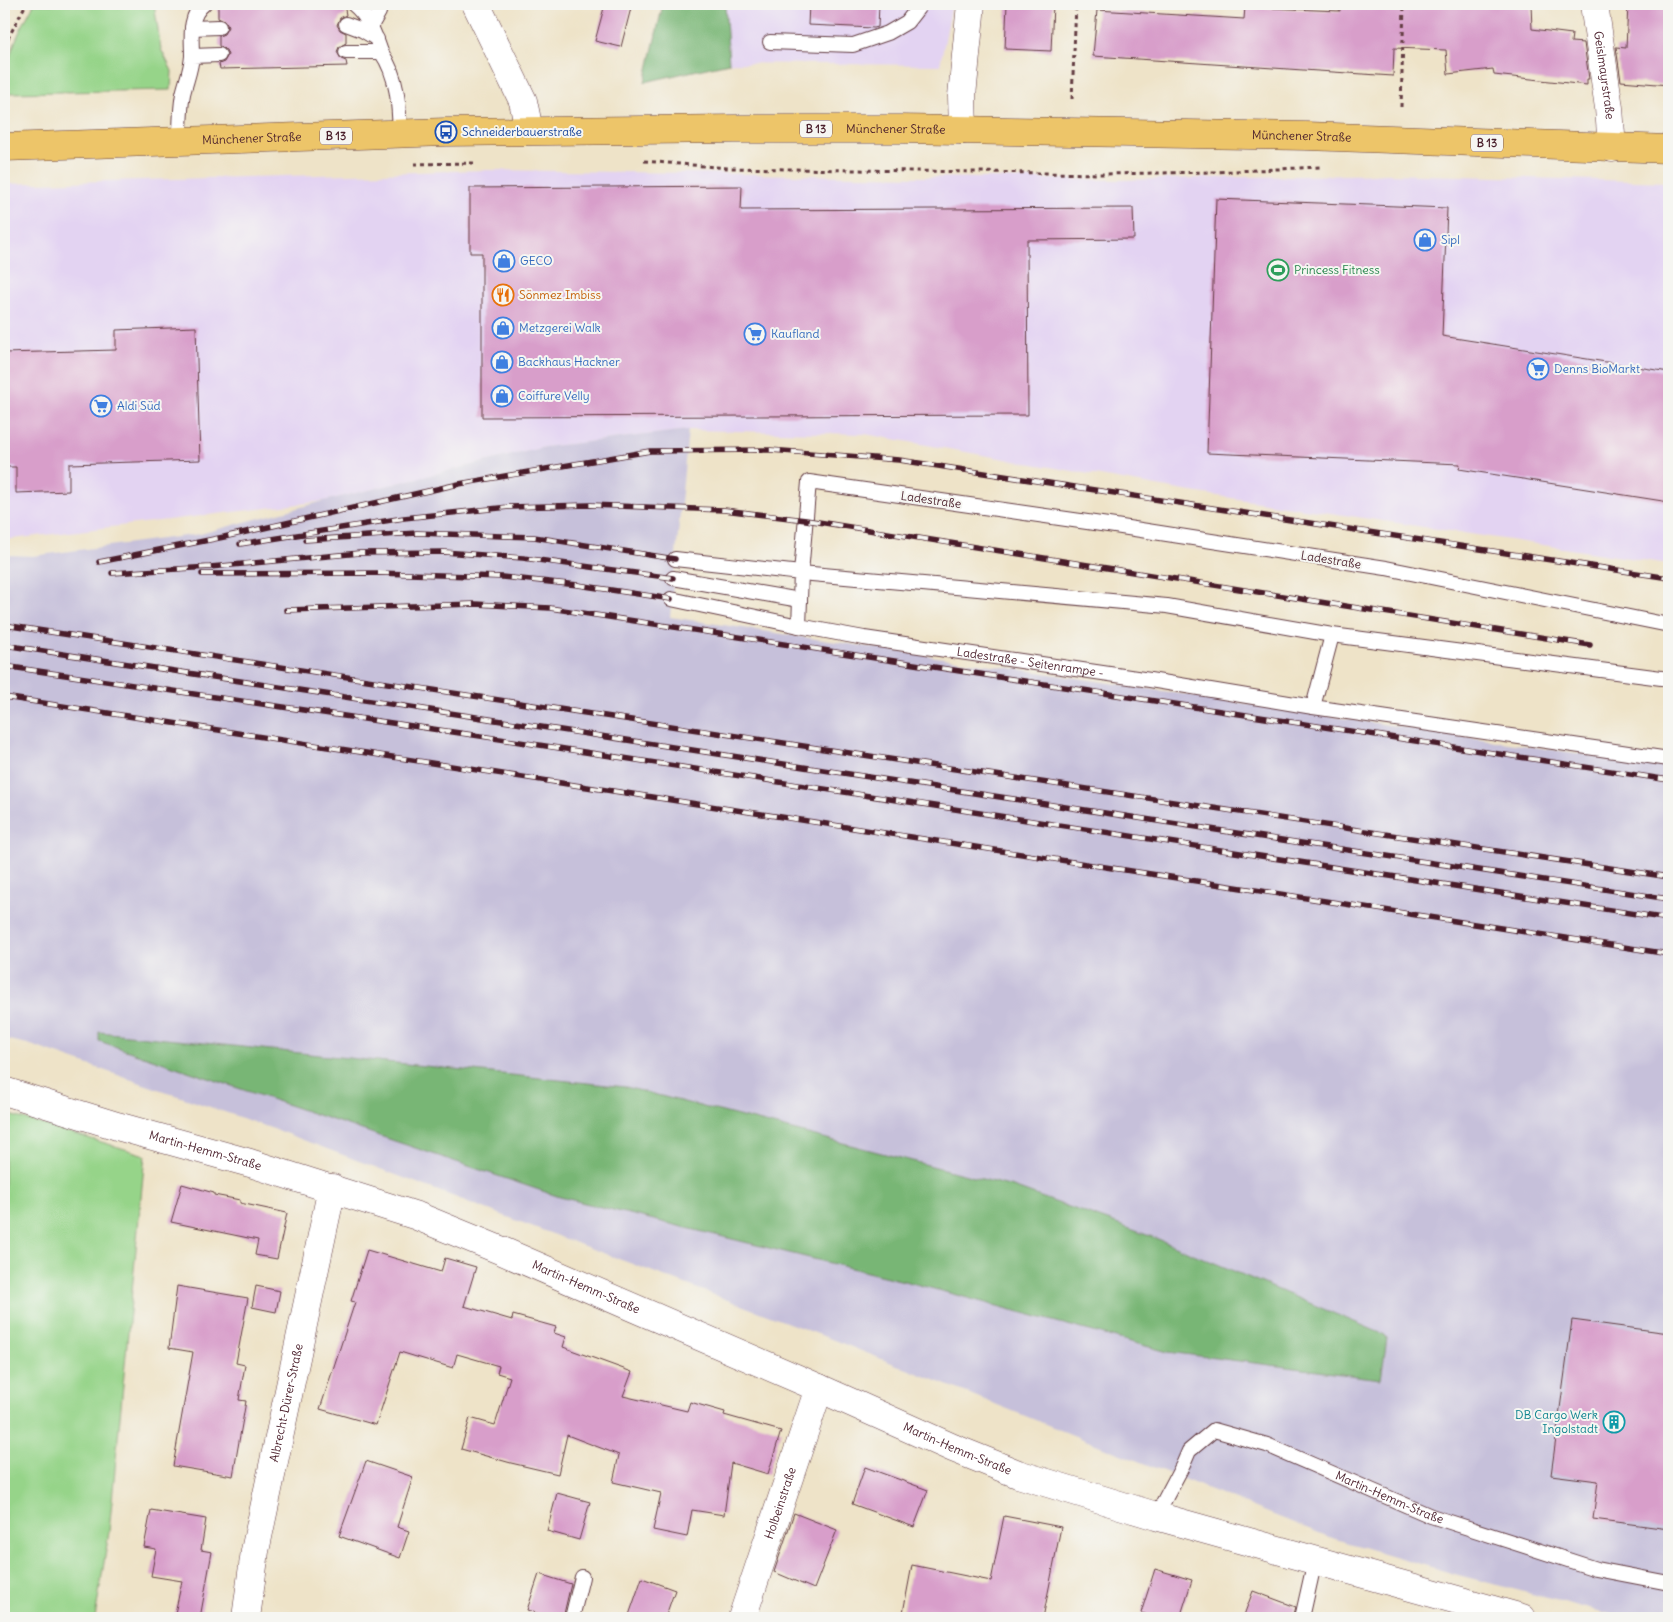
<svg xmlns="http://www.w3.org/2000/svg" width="1673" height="1622" font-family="Delius,sans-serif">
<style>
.built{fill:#e3d3f2}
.industrial{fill:#c6c0da}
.green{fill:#96d489;stroke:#707a5a}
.forest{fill:#78b675;stroke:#616a50}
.building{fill:#d89eca}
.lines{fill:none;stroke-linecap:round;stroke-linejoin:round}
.lane-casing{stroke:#633c43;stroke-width:16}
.street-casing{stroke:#633c43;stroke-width:29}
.primary-casing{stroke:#633c43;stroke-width:29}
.path{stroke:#633c43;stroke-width:3;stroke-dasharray:4 4;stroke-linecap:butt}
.lane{stroke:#fff;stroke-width:14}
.street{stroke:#fff;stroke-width:28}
.primary{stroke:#edc569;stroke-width:28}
.rail-casing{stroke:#4a1f2b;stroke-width:5.5}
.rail{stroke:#f6f6f2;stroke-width:4;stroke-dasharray:11;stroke-linecap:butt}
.labels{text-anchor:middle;stroke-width:4;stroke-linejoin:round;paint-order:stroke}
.shield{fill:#f6f6f2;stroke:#7e6067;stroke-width:1}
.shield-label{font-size:11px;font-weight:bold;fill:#4a1f2b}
.street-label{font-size:12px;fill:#4a1f2b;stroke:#f6f6f2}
.transit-label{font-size:12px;fill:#164399;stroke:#f6f6f2;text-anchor:start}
.shop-label{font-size:12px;fill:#366cbe;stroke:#f6f6f2;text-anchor:start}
.leisure-label{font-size:12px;fill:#27864d;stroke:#f6f6f2;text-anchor:start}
.food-label{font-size:12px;fill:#c56008;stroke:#f6f6f2;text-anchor:start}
.culture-label{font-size:12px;fill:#0d838f;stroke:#f6f6f2;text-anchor:end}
</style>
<rect width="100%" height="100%" fill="#f6f6f2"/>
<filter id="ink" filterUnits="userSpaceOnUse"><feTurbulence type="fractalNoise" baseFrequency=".02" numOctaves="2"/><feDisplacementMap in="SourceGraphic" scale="10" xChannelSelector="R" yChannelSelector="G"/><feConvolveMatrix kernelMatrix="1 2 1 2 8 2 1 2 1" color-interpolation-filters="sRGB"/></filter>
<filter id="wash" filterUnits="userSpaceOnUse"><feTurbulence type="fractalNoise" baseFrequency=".0096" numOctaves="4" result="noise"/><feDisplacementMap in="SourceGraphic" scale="20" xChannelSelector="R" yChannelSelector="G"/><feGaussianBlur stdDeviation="1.12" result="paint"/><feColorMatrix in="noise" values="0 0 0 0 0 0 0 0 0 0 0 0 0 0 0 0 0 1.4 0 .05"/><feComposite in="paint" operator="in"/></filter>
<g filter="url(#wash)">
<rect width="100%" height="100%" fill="#eee3c8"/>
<g class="built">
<polygon points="725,4 952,4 940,65 729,63"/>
<polygon points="488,170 1117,180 1390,174 1669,182 1669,564 1185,491 865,434 688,430 545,447 324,501 4,540 4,184"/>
</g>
<polygon class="industrial" points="688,430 670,617 1669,767 1669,1618 1625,1618 1458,1575 1329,1537 839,1342 282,1132 28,1044 4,1039 4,555 33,556 200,534 324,501 545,447"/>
<g class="green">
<path d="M34,4H154L161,49L172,71L171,90L8,93C2,61 19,32 34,4Z"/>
<polygon points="4,1113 145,1155 109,1532 95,1618 4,1618"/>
</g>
<g class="forest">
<polygon points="663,4 725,4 729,63 645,82"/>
<polygon points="99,1032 626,1087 1013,1187 1158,1239 1385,1335 1387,1338 1381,1379 1168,1352 912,1283 560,1197 99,1041"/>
</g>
<g id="blocks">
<g class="building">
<polygon points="218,4 344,4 346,15 340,18 337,25 340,30 346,33 346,43 339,47 337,52 341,59 346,61 347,66 220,69 219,64 224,62 228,55 226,50 219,46 219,36 224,34 228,27 226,22 218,18"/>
<polygon points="605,4 632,4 621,47 595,41"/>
<polygon points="809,4 879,4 878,27 874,28 808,25"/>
<polygon points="1007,4 1053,4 1051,51 1005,49"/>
<polygon points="1340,4 1531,4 1532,29 1572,34 1571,42 1584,43 1589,79 1587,79 1587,85 1494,75 1493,69 1448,74 1446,50 1394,48 1393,76 1093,56 1097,10 1244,19 1245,7 1340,11"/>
<polygon points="1628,4 1669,4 1669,85 1621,81 1616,47 1626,48"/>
<polygon points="742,186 741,210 1133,208 1134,239 1027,240 1028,415 482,417 482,253 470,253 470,188"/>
<polygon points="1216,199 1447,208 1442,336 1669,372 1669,502 1459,469 1460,464 1207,453"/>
<polygon points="196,327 200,460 69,464 69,491 16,493 16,467 4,467 4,353 116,350 116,330"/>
<polygon points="182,1184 214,1193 214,1195 240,1200 240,1203 287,1213 277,1259 255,1255 258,1240 171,1222"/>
<polygon points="367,1250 441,1272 445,1258 476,1267 464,1306 512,1320 513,1315 556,1327 554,1333 566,1337 563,1347 632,1372 623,1396 687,1411 690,1402 725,1412 724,1415 781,1431 768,1474 731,1463 724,1515 692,1510 687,1537 653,1530 661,1493 613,1482 619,1455 567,1435 558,1474 511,1463 461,1449 470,1418 495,1425 510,1377 497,1373 499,1366 457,1354 453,1368 400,1352 376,1425 320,1409 355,1302 351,1301"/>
<polygon points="177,1286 248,1298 236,1363 245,1365 239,1400 246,1401 233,1476 173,1466 193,1352 169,1348"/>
<polygon points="256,1286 280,1291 276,1312 252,1307"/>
<polygon points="1572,1320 1669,1333 1669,1529 1593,1519 1598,1481 1551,1475"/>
<polygon points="366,1461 413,1477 397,1527 409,1531 400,1558 339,1536"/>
<polygon points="865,1467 928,1490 914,1527 852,1504"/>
<polygon points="557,1493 590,1502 579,1540 547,1531"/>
<polygon points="151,1510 206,1519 201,1550 212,1552 200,1618 174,1618 182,1581 151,1576 156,1549 144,1547"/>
<polygon points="794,1513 837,1530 814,1589 774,1572"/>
<polygon points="1004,1516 1061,1527 1043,1618 902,1618 912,1565 991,1581"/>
<polygon points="1155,1569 1192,1580 1180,1618 1159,1618 1141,1613"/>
<polygon points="539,1574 571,1584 563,1618 552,1618 527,1610"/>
<polygon points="642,1578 675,1590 665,1618 628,1618"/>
<polygon points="1253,1591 1296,1607 1293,1618 1243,1618"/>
</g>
</g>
</g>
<g filter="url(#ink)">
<use href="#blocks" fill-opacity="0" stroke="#633c43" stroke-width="1"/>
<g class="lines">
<g class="lane-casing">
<g id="lane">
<path d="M353,4C368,16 375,34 381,52"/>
<polyline points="346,24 362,30 377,39"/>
<polyline points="371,26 379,12 380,4"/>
<polyline points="192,28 219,27"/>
<polyline points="770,42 853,45 888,33 907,22 921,4"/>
<path d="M346,52H381C398,76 399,106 400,134"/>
<path d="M192,56C192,38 188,16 204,4"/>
<path d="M180,142C180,126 180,110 183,94C186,81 191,70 192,56L219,55"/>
<path id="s1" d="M675,559L801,573L799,626L864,638L1150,680L1313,707"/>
<polyline points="673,578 800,600"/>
<polyline points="671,599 799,626"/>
<polyline points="1669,625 1386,568 1115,526 809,482 801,573 1167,606 1332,635 1669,679"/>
<polyline points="1332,635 1313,707 1669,759"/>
<path id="s2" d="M1156,1516L1183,1465L1189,1451L1214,1430L1267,1445L1431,1516L1596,1569L1669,1583"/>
<polyline points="572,1618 582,1577"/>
<polyline points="1302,1618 1315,1560"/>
</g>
</g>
<g class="street-casing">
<g id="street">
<polyline points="476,4 523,101 529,130"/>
<path id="s3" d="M1594,4L1609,108L1612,148"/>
<polyline points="963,130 962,96 971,4"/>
<path id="s4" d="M4,1091L117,1126L250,1163L417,1216L500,1250L819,1388L953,1448L1018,1474L1156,1516L1522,1618"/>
<path id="s5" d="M246,1618L255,1551L332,1188"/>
<path id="s6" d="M742,1618L819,1388"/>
</g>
</g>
<g class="primary-casing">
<g id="primary">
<path id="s7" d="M4,147L446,132L735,129H901L1306,136L1669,149"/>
</g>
</g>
<g class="path">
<polyline points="4,46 26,4"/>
<polyline points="1072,99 1076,4"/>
<polyline points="1401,107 1404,4"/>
<polyline points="644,161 728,168 1103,174 1214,172 1320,167"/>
<polyline points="414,164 475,163"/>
</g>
<use href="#lane" class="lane"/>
<use href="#street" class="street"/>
<use href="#primary" class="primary"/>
<g class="rail-casing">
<g id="rail">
<polyline points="305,540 417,533 534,537 675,559"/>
<polyline points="240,544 404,518 509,507 590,505 724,510 806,520 1590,645"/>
<polyline points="99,562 224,537 459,484 650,451 770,450 899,460 1669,578"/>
<polyline points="112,573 210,567 360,553 444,552 523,558 673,578"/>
<polyline points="202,574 378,573 502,577 578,585 671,599"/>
<polyline points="286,610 475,604 550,608 1669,780"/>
<polyline points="4,625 1669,877"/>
<polyline points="4,645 1669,899"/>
<polyline points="4,666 487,737 1669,919"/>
<polyline points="4,697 1669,954"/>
</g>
</g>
<use href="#rail" class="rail"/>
</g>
</g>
<defs>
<g id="bus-ring" transform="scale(1.125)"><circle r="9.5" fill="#f6f6f2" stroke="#1a4fb4" stroke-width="1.5"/><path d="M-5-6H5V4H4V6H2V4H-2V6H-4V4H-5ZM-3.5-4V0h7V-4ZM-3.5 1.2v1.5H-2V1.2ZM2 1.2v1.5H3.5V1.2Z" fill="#1a4fb4"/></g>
<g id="shop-ring" transform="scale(1.125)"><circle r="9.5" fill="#f6f6f2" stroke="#3f7fe0" stroke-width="1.5"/><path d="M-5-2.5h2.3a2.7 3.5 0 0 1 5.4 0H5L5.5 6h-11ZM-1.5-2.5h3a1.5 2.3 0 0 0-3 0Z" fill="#3f7fe0"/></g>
<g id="stadium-ring" transform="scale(1.125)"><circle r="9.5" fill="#f6f6f2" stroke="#2e9e5b" stroke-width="1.5"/><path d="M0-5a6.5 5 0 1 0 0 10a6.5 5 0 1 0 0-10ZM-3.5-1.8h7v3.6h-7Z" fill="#2e9e5b"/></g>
<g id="restaurant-ring" transform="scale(1.125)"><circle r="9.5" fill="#f6f6f2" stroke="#e8710a" stroke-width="1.5"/><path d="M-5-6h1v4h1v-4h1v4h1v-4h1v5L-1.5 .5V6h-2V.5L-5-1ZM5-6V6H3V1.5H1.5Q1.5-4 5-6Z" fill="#e8710a"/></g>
<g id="supermarket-ring" transform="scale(1.125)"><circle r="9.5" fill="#f6f6f2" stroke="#3f7fe0" stroke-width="1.5"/><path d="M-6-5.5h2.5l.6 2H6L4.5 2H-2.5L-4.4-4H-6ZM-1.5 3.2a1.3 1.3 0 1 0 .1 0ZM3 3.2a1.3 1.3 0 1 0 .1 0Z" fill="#3f7fe0"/></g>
<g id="building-ring" transform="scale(1.125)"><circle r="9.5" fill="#f6f6f2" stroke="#0f9aa8" stroke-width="1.5"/><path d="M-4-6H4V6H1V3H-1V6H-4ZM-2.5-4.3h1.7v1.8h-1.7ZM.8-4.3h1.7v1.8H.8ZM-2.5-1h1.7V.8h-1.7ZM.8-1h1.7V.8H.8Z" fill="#0f9aa8"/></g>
</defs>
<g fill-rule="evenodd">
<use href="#bus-ring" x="446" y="132"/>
<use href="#shop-ring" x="1425" y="240"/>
<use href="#shop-ring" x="504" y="261"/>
<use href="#stadium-ring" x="1278" y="270"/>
<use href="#restaurant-ring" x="503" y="295"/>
<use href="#shop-ring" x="503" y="328"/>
<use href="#supermarket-ring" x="755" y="334"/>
<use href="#shop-ring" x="502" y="362"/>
<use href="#supermarket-ring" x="1538" y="369"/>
<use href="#shop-ring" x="502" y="396"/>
<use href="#supermarket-ring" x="101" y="406"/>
<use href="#building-ring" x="1614" y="1422"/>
</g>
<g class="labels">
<g class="shield">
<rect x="800" y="120.5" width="32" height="17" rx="4"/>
<rect x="320" y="127.5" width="32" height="17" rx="4"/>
<rect x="1471" y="134.5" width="32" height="17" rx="4"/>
</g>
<g class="shield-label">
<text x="816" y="133">B 13</text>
<text x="336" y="140">B 13</text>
<text x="1487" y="147">B 13</text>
</g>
<g class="street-label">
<text dy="4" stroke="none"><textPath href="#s3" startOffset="72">Geislmayrstraße</textPath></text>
<text dy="4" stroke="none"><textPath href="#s7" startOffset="892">Münchener Straße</textPath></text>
<text dy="4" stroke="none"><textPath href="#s7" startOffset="1298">Münchener Straße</textPath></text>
<text dy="4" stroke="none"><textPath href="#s7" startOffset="248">Münchener Straße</textPath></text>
<text transform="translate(931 500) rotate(8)" y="4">Ladestraße</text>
<text transform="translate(1331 560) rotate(9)" y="4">Ladestraße</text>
<text dy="4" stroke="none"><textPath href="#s1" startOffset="414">Ladestraße - Seitenrampe -</textPath></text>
<text dy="4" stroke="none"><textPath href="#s4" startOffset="210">Martin-Hemm-Straße</textPath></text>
<text dy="4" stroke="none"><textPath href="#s4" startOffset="615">Martin-Hemm-Straße</textPath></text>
<text dy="4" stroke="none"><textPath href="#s5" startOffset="219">Albrecht-Dürer-Straße</textPath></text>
<text dy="4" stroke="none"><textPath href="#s4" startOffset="1020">Martin-Hemm-Straße</textPath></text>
<text dy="4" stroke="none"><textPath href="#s2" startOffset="294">Martin-Hemm-Straße</textPath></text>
<text dy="4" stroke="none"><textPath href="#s6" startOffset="121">Holbeinstraße</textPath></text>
</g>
<g class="transit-label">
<text x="462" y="136">Schneiderbauerstraße</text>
</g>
<g class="shop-label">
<text x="1441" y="244">Sipl</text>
<text x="520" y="265">GECO</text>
<text x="519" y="332">Metzgerei Walk</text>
<text x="771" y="338">Kaufland</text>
<text x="518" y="366">Backhaus Hackner</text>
<text x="1554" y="373">Denns BioMarkt</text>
<text x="518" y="400">Coiffure Velly</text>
<text x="117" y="410">Aldi Süd</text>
</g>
<g class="leisure-label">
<text x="1294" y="274">Princess Fitness</text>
</g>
<g class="food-label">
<text x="519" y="299">Sönmez Imbiss</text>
</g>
<g class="culture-label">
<text x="1598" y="1419">DB Cargo Werk<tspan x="1598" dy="14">Ingolstadt</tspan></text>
</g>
</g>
<rect width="1673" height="1622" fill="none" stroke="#f6f6f2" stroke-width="20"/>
</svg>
